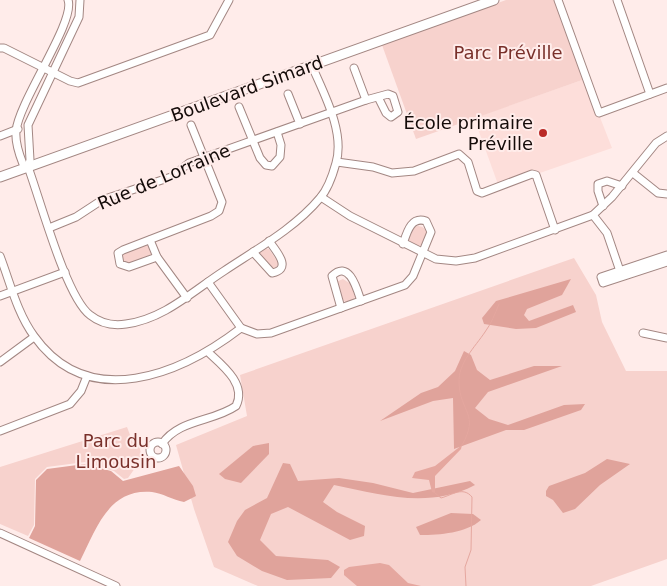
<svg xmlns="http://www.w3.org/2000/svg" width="667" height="586" font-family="'DejaVu Sans',sans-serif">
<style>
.built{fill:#fddeda}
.green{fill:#f7d2cd}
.forest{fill:#e0a39b}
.water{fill:#e5a79f}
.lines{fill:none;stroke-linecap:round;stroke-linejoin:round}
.stream{stroke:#e5a79f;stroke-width:1}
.minor-casing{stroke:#a38783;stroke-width:9}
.major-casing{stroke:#a38783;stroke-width:11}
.minor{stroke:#fff;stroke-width:7}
.major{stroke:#fff;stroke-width:9}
.poi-dot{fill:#ba2b27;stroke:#ffecea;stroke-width:2}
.labels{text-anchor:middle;stroke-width:4;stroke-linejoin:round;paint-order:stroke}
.park-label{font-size:18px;fill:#79302a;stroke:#ffecea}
.street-label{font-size:18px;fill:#140b09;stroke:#ffecea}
.poi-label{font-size:18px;fill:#140b09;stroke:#ffecea;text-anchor:end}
</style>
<rect width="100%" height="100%" fill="#ffecea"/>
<polygon class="built" points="585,79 612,148 499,187 474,118"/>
<g class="green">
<polygon points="506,0 556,0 585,79 416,139 382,45"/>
<circle cx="418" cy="236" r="10"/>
<polygon points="147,245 152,252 150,256 129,264 123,262 121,255 123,253"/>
<polygon points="265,248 269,249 279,264 273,270 259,256 259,251"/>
<polygon points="574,258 596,295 602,322 626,371 667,371 667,559 591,586 258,586 214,567 194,509 176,445 247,416 240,375"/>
<polygon points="343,279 351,284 355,297 353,300 346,302 342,300 336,282"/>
<polygon points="127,427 133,443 139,445 142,458 128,478 124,479 114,471 85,462 47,467 35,479 34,525 28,536 0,524 0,467"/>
</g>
<g class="forest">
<polygon points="571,279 562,295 527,309 524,315 529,321 573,305 576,312 536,328 516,329 484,324 482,318 496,301"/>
<polygon points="464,351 471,355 477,370 490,380 534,366 562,366 488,392 475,408 489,419 508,425 564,405 585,404 581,410 524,430 506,430 454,449 453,398 433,401 380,421 421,393 438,387 455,371"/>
<polygon points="269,443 269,454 241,483 225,479 219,474 253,446"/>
<polygon points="607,459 630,464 600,485 575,509 563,513 553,500 546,496 546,491 549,486 585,473"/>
<path d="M283,463L290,464L298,481L339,478L373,483L413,493L470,481L475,485C429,509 382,495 334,485L323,502L337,512L365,526L364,536L350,540L288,507L271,514L260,540L276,556L328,560L340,567L331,578L287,580L262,571L237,556L228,542L237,521L245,510L267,498Z"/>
<path d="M85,464L111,471L123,481L179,466L193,486L196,496L184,502C173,500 162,493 152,492C108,488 96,530 80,561L29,538L35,526L36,480L47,469Z"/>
<path d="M451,513L473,514L481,520C466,533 440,535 420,535L416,527Z"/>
</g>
<g class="water">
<polygon points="462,445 461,449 435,476 435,493 432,492 429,480 412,478 415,472 435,466"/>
<polygon points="380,563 389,565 408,583 421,586 357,586 344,575 344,570 349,567"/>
</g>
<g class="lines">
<g class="stream">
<path d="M462,445C480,414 460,412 459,383C458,363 475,347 485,332C491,324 495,314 499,304"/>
<path d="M435,493L441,498C452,495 463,486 472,497L471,550L465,567L466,586"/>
</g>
<g class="minor-casing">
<g id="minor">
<polyline points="558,0 599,113 667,88"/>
<polyline points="617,0 650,94"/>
<polyline points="0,48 4,48 70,81 78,83 210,35 229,0"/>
<polyline points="354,68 366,100"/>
<polyline points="288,94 300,124"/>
<polyline points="239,107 260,158 266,165 272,166 280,157 281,145 277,132"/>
<polyline points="0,136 18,129"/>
<polyline points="337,162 373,167 392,173 414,171 459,154 468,162 477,191 482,193 532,174 536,175 555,230"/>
<path d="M28,167C40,199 66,297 90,315C100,323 113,326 126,324C164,319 193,291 224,271C257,249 295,228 320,198C328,189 333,174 336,163C345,132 324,94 312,66"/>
<path d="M28,167L23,164C19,154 15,142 16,131C19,101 76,21 68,0"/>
<polyline points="28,167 30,160 28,125 79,17 80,0"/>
<polyline points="633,173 658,193 667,194"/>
<polyline points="321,197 350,216 436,259 456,261 475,258 593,215 612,197 656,143 667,136"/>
<polyline points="603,206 598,191 598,184 607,181 622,186"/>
<polyline points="593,215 607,233 621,274"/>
<polyline points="49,228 76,217 102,200 171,177 189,163 366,100 388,94 393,96 398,112 391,117 386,113 378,97"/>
<polyline points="150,240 157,257 187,298"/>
<path d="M253,252L272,273C293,269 276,251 269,241"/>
<polyline points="667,255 601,277 603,283 667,262"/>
<path d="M0,256C10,282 17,313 34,336C89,413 181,374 241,328"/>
<polyline points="157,257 129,267 120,264 118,253 123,250 211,216 219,211 222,202 191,125"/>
<path d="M208,282L241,328L257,334L271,333L405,285L413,276L431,232L426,221C411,216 407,232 403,244"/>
<polyline points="0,296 65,272"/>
<path d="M341,308L332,276C349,259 357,289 361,301"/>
<polyline points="643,333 667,338"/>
<polyline points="0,362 34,337"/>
<polyline points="0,431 70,404 81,391 87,376"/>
<circle cx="158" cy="450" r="8"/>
<path d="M162,444C179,419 213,422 236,406C247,384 222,365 208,352"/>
<polyline points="0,533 116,586"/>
</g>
</g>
<g class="major-casing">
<polyline id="major" points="0,177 494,0"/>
</g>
<use href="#minor" class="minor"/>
<use href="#major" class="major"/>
</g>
<circle class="poi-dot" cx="543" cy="133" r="5"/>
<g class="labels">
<g class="park-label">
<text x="508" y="59">Parc Préville</text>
<text x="116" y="447">Parc du<tspan x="116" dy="21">Limousin</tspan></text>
</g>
<g class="street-label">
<text transform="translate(247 89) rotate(-20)" y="6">Boulevard Simard</text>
<text transform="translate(164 177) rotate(-23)" y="6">Rue de Lorraine</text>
</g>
<g class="poi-label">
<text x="533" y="129">École primaire<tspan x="533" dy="21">Préville</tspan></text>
</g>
</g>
</svg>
